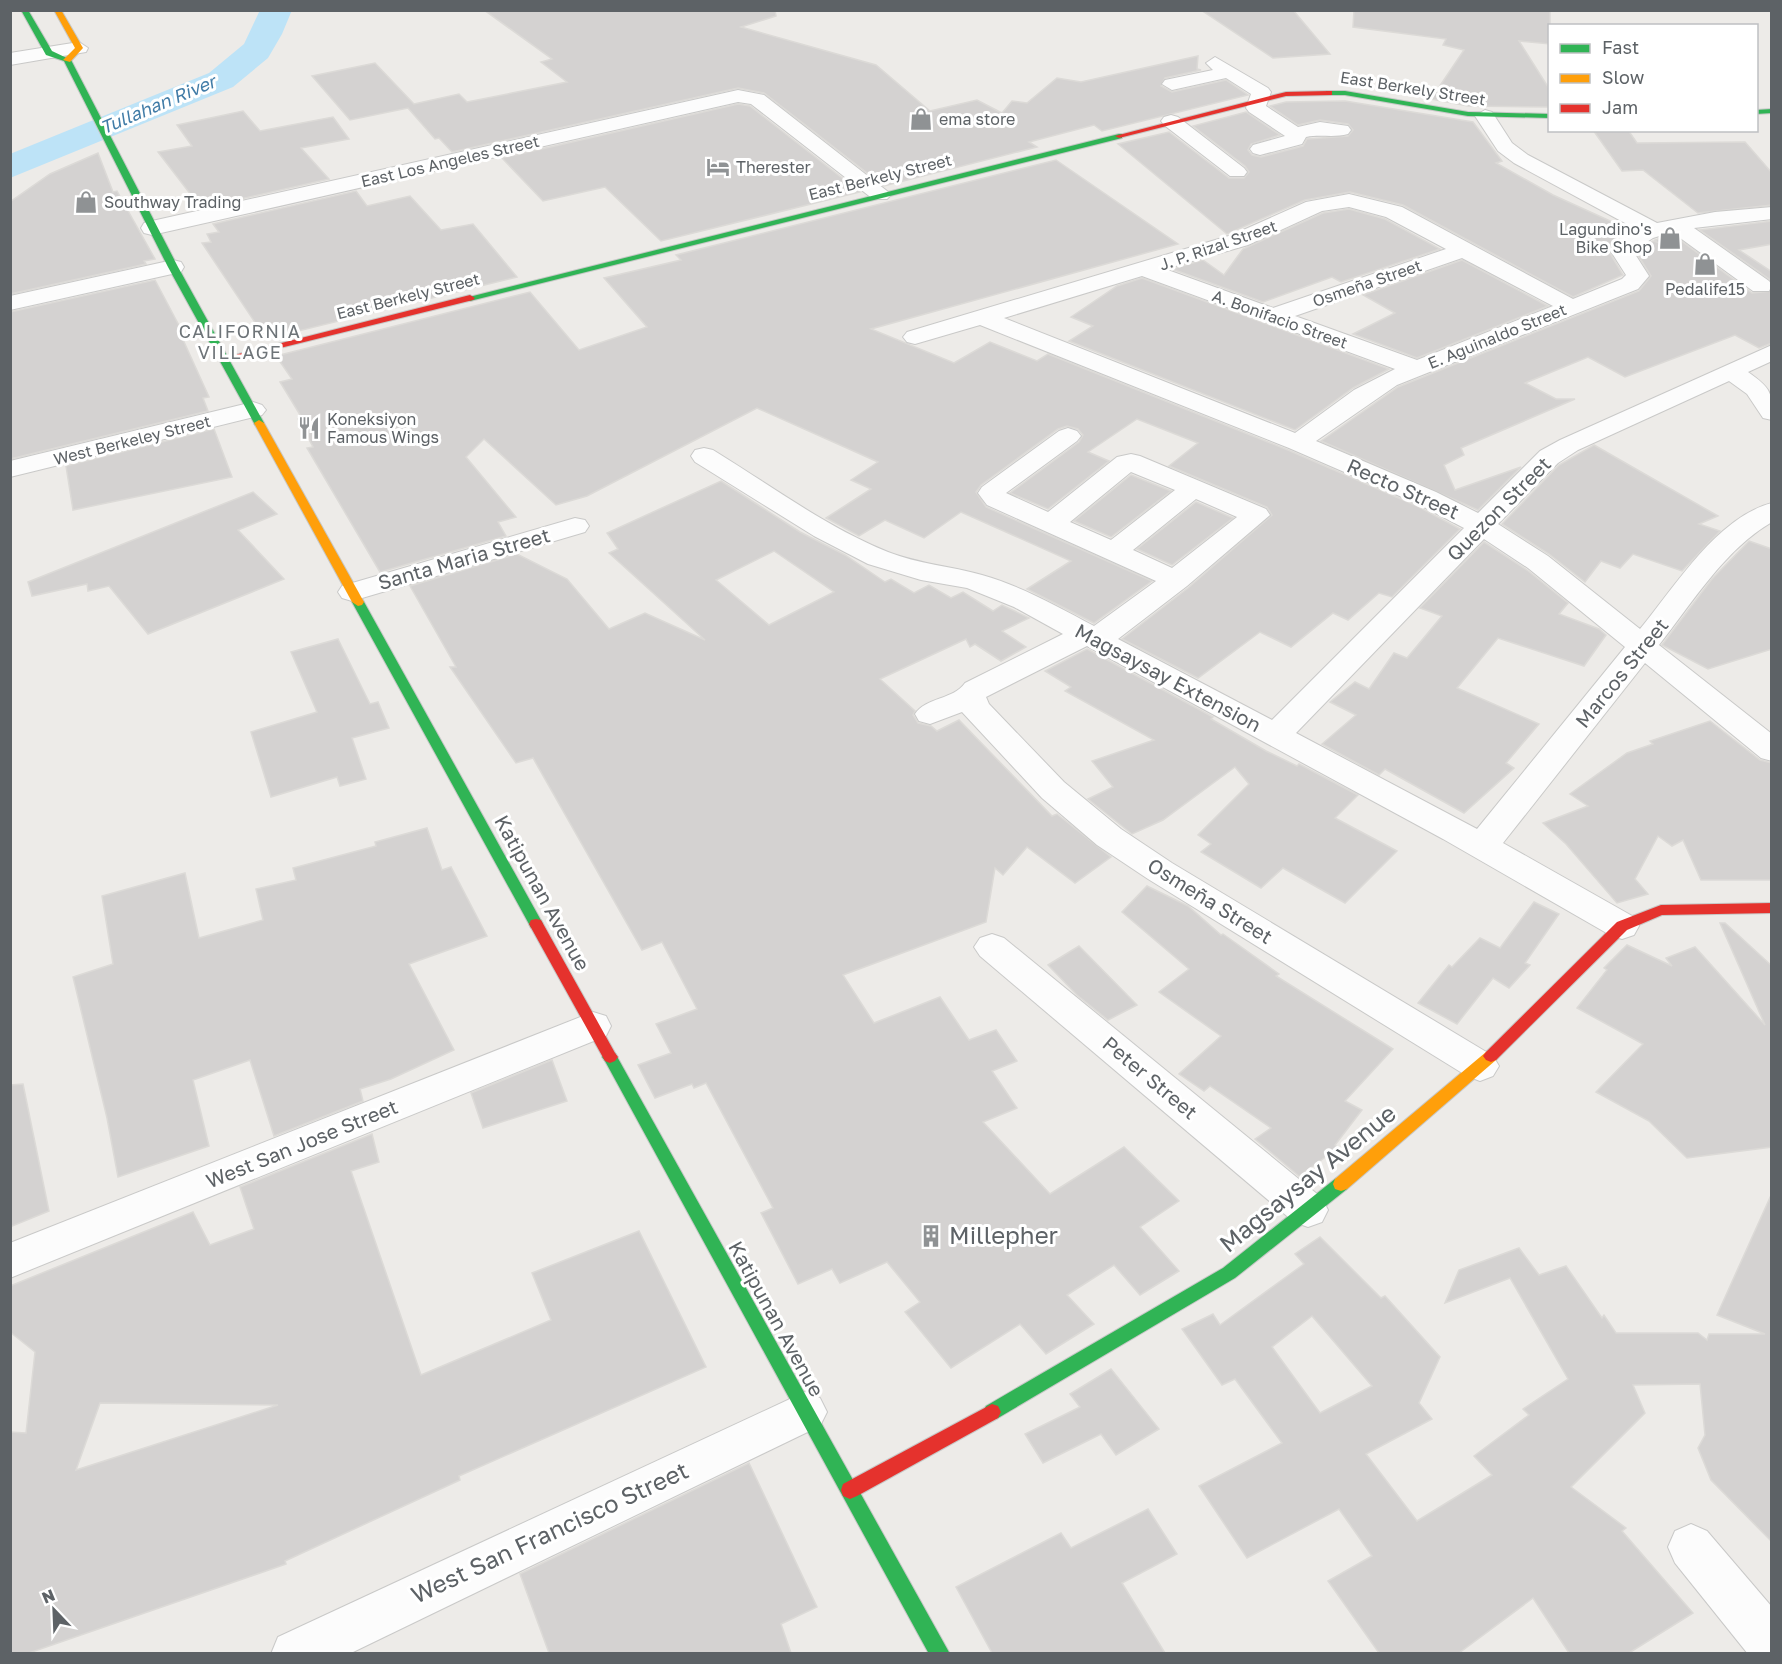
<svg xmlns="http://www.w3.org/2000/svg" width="1782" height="1664" font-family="'Golos Text',sans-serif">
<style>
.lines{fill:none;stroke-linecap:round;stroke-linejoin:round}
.river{fill:#bde3f7;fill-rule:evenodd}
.building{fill:#d4d2d1;stroke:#dcdad7;stroke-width:1.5;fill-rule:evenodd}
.street-casing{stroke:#c9c9c8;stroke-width:2}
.fast-casing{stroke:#c7c8c7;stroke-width:2}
.slow-casing{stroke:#c7c8c7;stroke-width:2}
.jam-casing{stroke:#c7c8c7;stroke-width:2}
.street{fill:#fcfcfc;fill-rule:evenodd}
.fast{fill:#30b455;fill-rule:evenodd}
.slow{fill:#ff9f0a;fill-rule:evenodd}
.jam{fill:#e5322d;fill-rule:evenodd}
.labels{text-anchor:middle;stroke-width:6;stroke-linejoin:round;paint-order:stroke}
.far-street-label{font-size:16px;fill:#5d6266;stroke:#fff}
.far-poi-label{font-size:16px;fill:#5d6266;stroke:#fff;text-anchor:start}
.far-water-label{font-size:18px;font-style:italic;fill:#417ca7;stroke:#fff}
.far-neighbourhood-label{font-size:18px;letter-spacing:1.5px;fill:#6e7478;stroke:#fff}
.street-label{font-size:20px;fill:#5d6266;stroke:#fff}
.near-street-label{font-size:24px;fill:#5d6266;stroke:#fff}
.near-poi-label{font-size:24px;fill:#5d6266;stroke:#fff;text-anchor:start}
</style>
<rect width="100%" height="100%" fill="#edebe8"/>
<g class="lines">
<polygon class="river" points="260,10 292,10 282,34 268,58 233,87 10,178 10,154 209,73 244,44"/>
</g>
<g class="building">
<polygon points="484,10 775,10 776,16 741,27 876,65 930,111 977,100 1002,113 1012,101 1027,103 1057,78 1081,82 1198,56 1197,69 1201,70 1165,78 1161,86 1172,92 1226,80 1248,95 1102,131 1094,125 1029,142 1037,147 884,186 764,93 738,88 452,152 439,138 435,139 408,108 350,120 312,76 375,63 414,104 459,94 467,102 567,82 541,62 552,59"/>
<polygon points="1201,10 1293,10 1330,54 1273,58"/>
<polygon points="1354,10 1550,10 1550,44 1519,41 1550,90 1550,107 1468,106 1431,99 1464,50 1443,45 1446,39 1353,27"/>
<polygon points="1345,101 1473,122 1502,161 1496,163 1553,195 1630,230 1620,235 1608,250 1623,275 1573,297 1403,205 1350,192 1305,200 1227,234 1118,144 1169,132 1229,178 1244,178 1249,172 1245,166 1193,126 1246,112 1280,135 1251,144 1248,150 1252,155 1261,157 1303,146 1307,139 1348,136 1353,130 1348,124 1320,120 1298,125 1270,106 1286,102"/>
<polygon points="738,104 750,106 860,192 661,241 605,187 543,201 502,158"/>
<polygon points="243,111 260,131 333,117 349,139 301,148 329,179 201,208 158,152 192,146 177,125"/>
<polygon points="1593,130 1628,130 1637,143 1745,142 1772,173 1772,205 1698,213 1643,170 1622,171"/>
<polygon points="98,153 113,192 117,191 155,259 144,261 146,264 10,294 10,202 50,174"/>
<polygon points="1056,160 1178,244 871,329 954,363 990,342 1037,361 1048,354 1288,450 1417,506 1460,529 1392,597 1379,593 1348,620 1333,613 1291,647 1260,632 1198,678 1122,639 1188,588 1272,515 1267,507 1169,466 1198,443 1137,419 1088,452 1109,461 1048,509 1010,493 1079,442 1083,435 1078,429 1067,426 1058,429 981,485 976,492 986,507 1152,581 1094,623 1027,589 1071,561 961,512 924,538 885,520 859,536 826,518 871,489 851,480 878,462 757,408 587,496 556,505 484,439 466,457 516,517 498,522 506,536 380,572 307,448 313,447 298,419 302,418 280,382 292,379 276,356 530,292 579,350 647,327 604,278 681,260 676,255"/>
<polygon points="356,191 367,206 410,196 441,230 473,224 517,277 266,339 202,243 211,242 207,234 219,232 213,224"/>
<polygon points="1349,209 1385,219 1440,249 1341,282 1332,277 1263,302 1172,269 1203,260 1224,275 1243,249 1323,213"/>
<polygon points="1772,221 1772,244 1739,250 1772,272 1772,281 1700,230"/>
<polygon points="1672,234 1752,293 1772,291 1772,343 1759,348 1735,335 1625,377 1588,357 1525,383 1556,399 1575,399 1461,448 1464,455 1444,465 1455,490 1521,467 1478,510 1321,441 1398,387 1639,291 1651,276 1636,252 1653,241 1657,242 1655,240"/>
<polygon points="1462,260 1548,306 1417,358 1353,334 1395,313 1363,295"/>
<polygon points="1142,278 1389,369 1353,388 1295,430 1069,341 1093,326 1071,317 1117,286"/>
<polygon points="155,280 183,333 180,333 209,397 203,398 208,411 10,459 10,312"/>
<polygon points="214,429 232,477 73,510 66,466"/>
<polygon points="1594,445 1718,516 1699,524 1720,531 1682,571 1633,554 1620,568 1601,561 1585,582 1549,554 1502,524 1559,465"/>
<polygon points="1131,475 1171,491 1111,537 1074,521"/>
<path d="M721,481L800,532L845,555L885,582L891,579L914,593L929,585L951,598L963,592L993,611L1002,605L1029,618L1002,631L1026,647L1001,661L975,644L970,647L966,639L880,679L915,711L913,715L918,723L931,726L937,731L959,720L1052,816L1057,814L1111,857L1075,883L1027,847L1003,875L995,868L986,922L843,975L874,1023L940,997L969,1040L996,1030L1017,1061L992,1071L1017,1108L983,1122L1050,1194L1124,1147L1179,1201L1140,1227L1179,1271L1140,1295L1114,1265L1067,1295L1094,1324L1046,1354L1020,1324L951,1368L905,1312L920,1302L887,1262L840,1283L832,1269L798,1284L761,1213L773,1208L706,1083L694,1088L692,1084L655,1098L638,1065L671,1053L656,1024L697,1009L662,942L642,950L533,758L516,763L450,667H456L410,586L517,554L567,579L609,629L645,613L705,640L609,553L618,549L607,533ZM774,551L834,592L769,625L716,580Z"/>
<polygon points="253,492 277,514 238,530 284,579 148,634 109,586 88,591 87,584 32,596 28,582"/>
<polygon points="1196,502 1233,518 1172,565 1137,549"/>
<polygon points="1749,541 1772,549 1772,649 1708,669 1662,645 1712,579"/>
<polygon points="1484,542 1527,570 1568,603 1559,614 1599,629 1606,635 1584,666 1498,638 1457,688 1539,724 1506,763 1514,768 1464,813 1385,769 1379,775 1322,744 1356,715 1330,702 1355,682 1369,689 1394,653 1407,658 1442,616 1420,608"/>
<polygon points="338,639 370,704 378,702 389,728 352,738 366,779 340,786 337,777 271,797 251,732 317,712 291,652"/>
<polygon points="1087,649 1213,717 1211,719 1266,751 1297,766 1299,764 1358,795 1335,818 1397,851 1345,903 1283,868 1261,888 1201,852 1211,844 1198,835 1249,784 1235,767 1163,820 1132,834 1088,799 1113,787 1092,761 1154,740 1065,691 1071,687 1045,671"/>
<polygon points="1710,721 1760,760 1772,763 1772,880 1701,880 1683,840 1672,846 1658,836 1635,879 1648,894 1617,903 1566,844 1543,823 1588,806 1570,794 1627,753 1653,744 1650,741"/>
<polygon points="427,828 442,870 451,867 487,936 409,964 454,1050 391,1079 360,1089 363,1101 274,1136 250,1060 193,1080 209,1146 118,1177 107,1118 73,977 113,964 102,896 185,873 199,938 263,920 256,889 296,880 293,868 376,846 375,842"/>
<polygon points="1147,886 1188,906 1221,935 1223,934 1279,974 1276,976 1393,1049 1345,1101 1362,1110 1335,1145 1338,1148 1299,1176 1255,1139 1271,1128 1210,1086 1204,1091 1179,1074 1221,1036 1159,992 1189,969 1122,912"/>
<polygon points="1534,902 1559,914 1525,963 1530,965 1509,988 1493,978 1457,1024 1418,1003 1449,965 1452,967 1480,938 1500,948"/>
<polygon points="1720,923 1725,923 1772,966 1772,1147 1687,1158 1649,1121 1596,1092 1643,1044 1577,1008 1607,970 1604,968 1627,945 1672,966 1666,958 1695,947 1765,1025"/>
<polygon points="1079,946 1137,1005 1108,1020 1077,995 1048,965"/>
<polygon points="552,1060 567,1101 483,1128 471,1093"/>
<polygon points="23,1084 49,1211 10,1227 10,1085"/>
<path d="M372,1134L379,1162L351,1171L421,1375L551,1320L532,1273L639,1231L706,1367L459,1476L460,1480L285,1561L286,1564L29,1653H10V1432L26,1433L35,1352L10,1332V1286L193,1212L210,1245L254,1229L240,1187ZM100,1403L278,1405L76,1470Z"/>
<path d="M1772,1193V1542L1711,1480L1698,1448L1705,1435L1700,1384L1633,1385L1645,1413L1571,1487L1626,1528L1622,1531L1693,1613L1629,1653H1569L1533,1598L1459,1653H1379L1328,1581L1372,1556L1339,1509L1247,1558L1199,1486L1282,1443L1235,1379L1222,1385L1182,1329L1213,1314L1220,1325L1304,1264L1295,1254L1320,1237L1381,1298L1385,1296L1440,1357L1419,1403L1432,1419L1366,1454L1417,1521L1492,1475L1474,1456L1529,1415L1523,1409L1568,1379L1510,1278L1445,1303L1459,1270L1519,1248L1539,1275L1566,1266L1602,1318L1604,1315L1616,1333H1698L1707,1340L1709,1334H1765L1717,1315ZM1312,1316L1372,1386L1320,1413L1272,1347Z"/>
<polygon points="1111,1369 1159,1429 1116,1455 1101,1434 1043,1463 1025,1434 1080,1407 1070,1394"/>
<polygon points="749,1463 817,1607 781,1624 791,1653 549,1653 520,1574"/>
<polygon points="1148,1509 1177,1554 1122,1583 1165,1653 992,1653 956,1587 1061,1533 1071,1548"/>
</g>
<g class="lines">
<g class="street-casing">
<g id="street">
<polygon points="79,42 88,48 86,52 10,65 10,53"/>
<path d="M1215,57L1268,88L1271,92L1266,106L1298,127L1320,122L1348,126L1351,130L1348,134C1334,138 1320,134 1306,137L1302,144L1260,155L1253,153L1250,149L1253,145L1285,136L1249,112L1246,108L1251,94L1226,78L1172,90L1162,84L1165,80L1213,70L1206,63Z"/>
<polygon points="738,90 764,95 887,191 891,195 887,199 873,199 751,104 738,102 152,235 144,233 141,228 144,223 152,221"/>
<path d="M1485,110L1492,112L1512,143L1528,155L1657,223L1715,212L1772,207V219L1694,228L1769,281L1772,285L1769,291H1753L1672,232L1653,238L1633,251L1649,276L1638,289L1397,385L1316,441L1436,492L1478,513L1540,451L1560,440L1772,345V361L1748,372C1772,389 1772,392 1772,420L1763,418L1747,394L1729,381L1578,450L1558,463L1498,524L1548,556L1640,629C1674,588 1717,517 1772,503V522C1724,550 1693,602 1659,645L1772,734V761L1761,758L1645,663L1503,843L1634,917L1639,926L1634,935L1622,939L1610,935L1443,839L1087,646L986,697L989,704L1064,782L1121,829L1172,863L1493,1056L1499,1066L1493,1076L1480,1081L1467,1076L1148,879L1097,845L1042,798L962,712L930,724L919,721L915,714C926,697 953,700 965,683L1063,634L1014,607L967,588L921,580L868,564L814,536L695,462L691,456L695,450L704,448L713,450C770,485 826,527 888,552C918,564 951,566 982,575C1021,586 1058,607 1094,626L1156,581L987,505L978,493L982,487L1059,431L1068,428L1077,431L1081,436L1077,441L1006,493L1048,512L1117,457L1131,454L1140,456L1266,509L1270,515L1187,586L1118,639L1272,720L1464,528L1418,504L1289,448L980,325L915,344L907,342L903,337L907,332L1232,235L1306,202L1349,194L1402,207L1573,299L1622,279L1626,275L1610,250L1622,236L1636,229L1514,163L1498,151L1475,116ZM1349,207L1386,217L1446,249L1273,308L1165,269L1248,245L1322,211ZM1462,258L1553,306L1417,360L1295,316ZM1142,276L1395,369L1354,390L1295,433L1004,318ZM1131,472L1175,490L1111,540L1070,522ZM1196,499L1237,517L1172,568L1133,550ZM1484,539L1528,568L1625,647L1477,829L1296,733Z"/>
<polygon points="1171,115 1178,117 1244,168 1247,172 1244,176 1230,176 1164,125 1161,121 1164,117"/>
<polygon points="173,260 181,262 184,267 181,272 10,310 10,296"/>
<polygon points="253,402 262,405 266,410 262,415 10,477 10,461"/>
<polygon points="575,518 585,520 589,526 585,532 352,601 342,598 338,592 342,586"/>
<polygon points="992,934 1004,938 1322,1198 1328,1210 1322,1222 1308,1227 1294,1222 980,956 974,947 980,938"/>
<polygon points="593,1012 606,1016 611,1026 606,1036 10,1278 10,1243"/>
<polygon points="805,1392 820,1398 827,1412 820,1426 349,1654 271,1654 278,1637"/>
<polygon points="1691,1524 1707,1531 1772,1607 1772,1654 1748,1654 1675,1563 1668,1547 1675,1531"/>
</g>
</g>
<g class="fast-casing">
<g id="fast">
<polygon points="21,10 28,10 52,51 71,60 178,267 264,423 263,425 255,425 254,423 168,267 64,61 46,55"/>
<polygon points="1326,91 1345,91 1468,112 1550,114 1550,118 1468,116 1345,95 1326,95"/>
<polygon points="1772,109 1772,113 1756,114 1756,110"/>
<polygon points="1119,134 1122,134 1122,138 470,301 465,298"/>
<polygon points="358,598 364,602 543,924 541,928 531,928 529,924 352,602"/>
<polygon points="610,1051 615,1053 950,1654 929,1654 605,1061 602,1057 605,1053"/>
<polygon points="1341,1177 1347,1179 1349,1184 1347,1189 1235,1278 998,1418 992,1420 986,1418 983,1412 986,1406 1223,1268 1335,1179"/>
</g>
</g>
<g class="slow-casing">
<g id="slow">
<polygon points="54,10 61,10 83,48 70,62 63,60 75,48"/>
<polygon points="259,420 264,423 364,602 362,605 358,606 352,602 254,423"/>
<polygon points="1491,1050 1496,1052 1499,1056 1496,1060 1347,1189 1341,1191 1335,1189 1333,1184 1335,1179 1486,1052"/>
</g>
</g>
<g class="jam-casing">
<g id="jam">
<polygon points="1329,91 1332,91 1332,95 1286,96 1119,138 1115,136 1286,92"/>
<polygon points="470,295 475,298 473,300 224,362 219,359"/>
<polygon points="1772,903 1772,913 1662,915 1627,930 1496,1060 1491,1062 1486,1060 1483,1056 1486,1052 1617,922 1661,905"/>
<polygon points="536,919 541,920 615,1053 618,1057 615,1061 610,1063 605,1061 529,924 531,920"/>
<polygon points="992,1404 998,1406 1001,1412 998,1418 857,1496 850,1499 843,1496 841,1490 843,1484"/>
</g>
</g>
<use href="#street" class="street"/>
<use href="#fast" class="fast"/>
<use href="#slow" class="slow"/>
<use href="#jam" class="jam"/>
</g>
<defs>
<g id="shop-bare" transform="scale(1.8)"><path d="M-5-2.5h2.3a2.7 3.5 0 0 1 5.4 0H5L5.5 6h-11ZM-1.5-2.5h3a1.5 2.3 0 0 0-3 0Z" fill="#8f9294" stroke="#fff" stroke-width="2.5" paint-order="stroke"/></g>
<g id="hotel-bare" transform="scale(1.8)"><path d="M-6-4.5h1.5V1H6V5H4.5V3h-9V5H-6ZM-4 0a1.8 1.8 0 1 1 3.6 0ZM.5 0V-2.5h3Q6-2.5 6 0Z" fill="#8f9294" stroke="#fff" stroke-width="2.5" paint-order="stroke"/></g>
<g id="restaurant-bare" transform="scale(1.8)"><path d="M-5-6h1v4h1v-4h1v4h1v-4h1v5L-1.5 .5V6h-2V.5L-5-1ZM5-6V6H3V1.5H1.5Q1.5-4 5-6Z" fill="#8f9294" stroke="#fff" stroke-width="2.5" paint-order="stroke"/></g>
<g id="building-bare" transform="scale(1.8)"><path d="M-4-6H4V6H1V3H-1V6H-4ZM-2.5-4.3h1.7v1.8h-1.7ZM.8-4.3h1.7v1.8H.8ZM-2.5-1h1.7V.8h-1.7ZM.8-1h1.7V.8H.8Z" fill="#8f9294" stroke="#fff" stroke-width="2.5" paint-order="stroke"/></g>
</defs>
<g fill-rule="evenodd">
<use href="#shop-bare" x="921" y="119"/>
<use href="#hotel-bare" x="718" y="167"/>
<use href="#shop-bare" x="86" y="202"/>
<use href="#shop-bare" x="1670" y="238"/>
<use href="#shop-bare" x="1705" y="264"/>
<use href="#restaurant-bare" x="309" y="428"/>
<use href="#building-bare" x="931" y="1236"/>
</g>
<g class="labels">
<g class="far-street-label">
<text transform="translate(1413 88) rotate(9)" y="6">East Berkely Street</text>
<text transform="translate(450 161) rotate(-13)" y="6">East Los Angeles Street</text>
<text transform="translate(880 177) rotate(-14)" y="6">East Berkely Street</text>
<text transform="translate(1218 245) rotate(-19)" y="6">J. P. Rizal Street</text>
<text transform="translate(1367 283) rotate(-19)" y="6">Osmeña Street</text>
<text transform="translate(408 296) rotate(-14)" y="6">East Berkely Street</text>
<text transform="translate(1280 319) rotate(20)" y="6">A. Bonifacio Street</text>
<text transform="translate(1497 336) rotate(-22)" y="6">E. Aguinaldo Street</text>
<text transform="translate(132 440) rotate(-14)" y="6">West Berkeley Street</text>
</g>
<g class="far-poi-label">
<text x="939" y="125">ema store</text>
<text x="736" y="173">Therester</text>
<text x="104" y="208">Southway Trading</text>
<text x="1652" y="235" text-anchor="end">Lagundino's<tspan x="1652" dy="18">Bike Shop</tspan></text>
<text x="1705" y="295" text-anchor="middle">Pedalife15</text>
<text x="327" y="425">Koneksiyon<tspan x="327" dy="18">Famous Wings</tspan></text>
</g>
<g class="far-water-label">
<text transform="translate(158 105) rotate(-23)" y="6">Tullahan River</text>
</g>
<g class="far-neighbourhood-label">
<text x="240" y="338">CALIFORNIA<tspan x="240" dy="21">VILLAGE</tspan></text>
</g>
<g class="street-label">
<text transform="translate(1403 489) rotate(24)" y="7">Recto Street</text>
<text transform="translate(1499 509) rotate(-45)" y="7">Quezon Street</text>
<text transform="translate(464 559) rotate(-16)" y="7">Santa Maria Street</text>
<text transform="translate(1622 673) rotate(-51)" y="7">Marcos Street</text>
<text transform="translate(1168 678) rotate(28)" y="7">Magsaysay Extension</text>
<text transform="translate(542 893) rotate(61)" y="7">Katipunan Avenue</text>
<text transform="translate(1210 901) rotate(32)" y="7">Osmeña Street</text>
<text transform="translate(1150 1078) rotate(40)" y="7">Peter Street</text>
<text transform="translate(302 1144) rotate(-22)" y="7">West San Jose Street</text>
<text transform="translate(776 1319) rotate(61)" y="7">Katipunan Avenue</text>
</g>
<g class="near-street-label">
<text transform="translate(1308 1179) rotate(-39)" y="8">Magsaysay Avenue</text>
<text transform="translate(550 1533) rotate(-25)" y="8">West San Francisco Street</text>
</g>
<g class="near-poi-label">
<text x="949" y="1244">Millepher</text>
</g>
</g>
<rect width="1782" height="1664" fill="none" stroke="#5d6266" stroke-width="24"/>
<rect x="1548" y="24" width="210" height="108" fill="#ffffff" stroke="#bec0c2" stroke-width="1.5"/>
<rect x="1560" y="44" width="30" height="9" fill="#30b455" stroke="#bec0c2" stroke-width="1.5"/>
<text x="1602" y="54" font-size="18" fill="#5d6266">Fast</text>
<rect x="1560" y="74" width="30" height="9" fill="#ff9f0a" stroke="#bec0c2" stroke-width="1.5"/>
<text x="1602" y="84" font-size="18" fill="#5d6266">Slow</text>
<rect x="1560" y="104" width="30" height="9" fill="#e5322d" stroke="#bec0c2" stroke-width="1.5"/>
<text x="1602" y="114" font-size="18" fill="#5d6266">Jam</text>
<g transform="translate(54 1610) rotate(337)" stroke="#ffffff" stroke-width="4.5" paint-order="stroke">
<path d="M0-4.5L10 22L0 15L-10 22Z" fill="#5d6266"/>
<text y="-9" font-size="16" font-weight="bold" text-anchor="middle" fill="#5d6266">N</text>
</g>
</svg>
